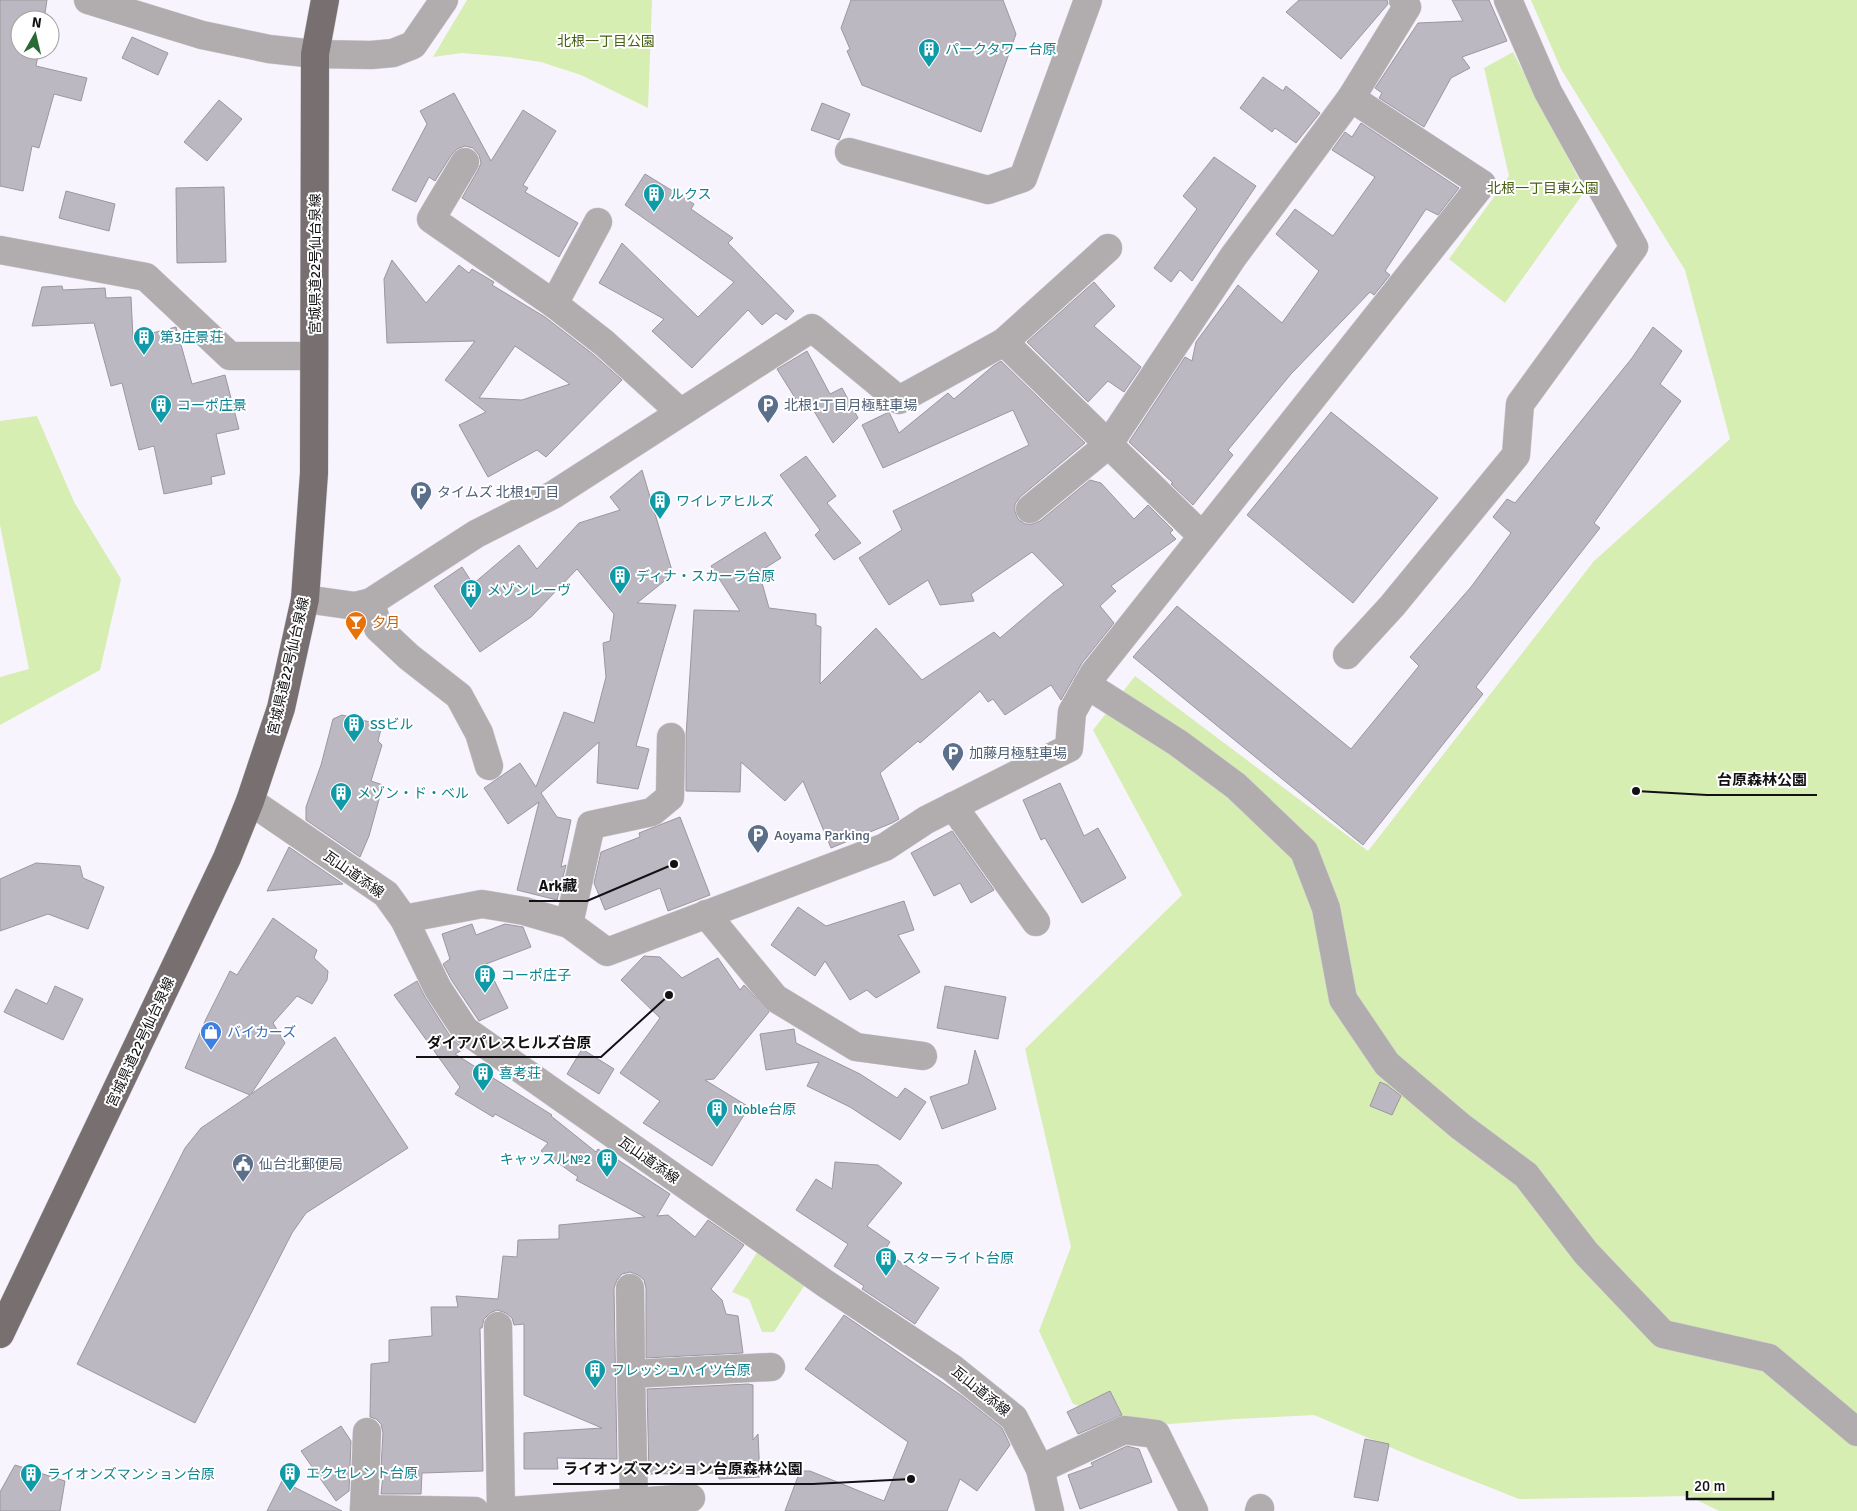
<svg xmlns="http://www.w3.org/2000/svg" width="1857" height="1511" font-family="Signika,'Noto Sans JP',sans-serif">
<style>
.green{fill:#d6eeb1}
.building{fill:#bcb8c1;stroke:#9b97a0;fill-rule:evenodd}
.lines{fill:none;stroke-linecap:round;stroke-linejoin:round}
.minor-casing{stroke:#d3d0d9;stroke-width:29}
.major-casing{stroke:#d3d0d9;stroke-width:29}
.minor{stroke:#b1acad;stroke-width:28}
.major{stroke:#776f70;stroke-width:28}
.labels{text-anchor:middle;stroke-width:4;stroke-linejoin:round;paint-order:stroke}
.park-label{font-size:14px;fill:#486013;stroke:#fff}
.culture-label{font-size:14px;fill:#0d838f;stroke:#fff;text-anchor:start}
.street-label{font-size:14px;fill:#121114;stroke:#fff}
.service-label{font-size:14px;fill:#4e5e75;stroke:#fff;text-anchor:start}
.food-label{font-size:14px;fill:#c56008;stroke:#fff;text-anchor:start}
.shop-label{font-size:14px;fill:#366cbe;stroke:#fff;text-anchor:start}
.leader{fill:none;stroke:#121114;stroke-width:2}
.callout-dot{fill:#121114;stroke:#fff;stroke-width:2}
.callout-label{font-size:15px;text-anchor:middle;font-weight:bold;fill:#121114;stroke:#fff;stroke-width:4;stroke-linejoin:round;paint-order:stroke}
</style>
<rect width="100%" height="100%" fill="#f8f4fe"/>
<g class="green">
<polygon points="467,0 652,0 648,108 581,75 541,62 508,57 462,53 433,57"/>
<polygon points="1531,0 1857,0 1857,1511 1719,1511 1689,1496 1519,1499 1418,1459 1314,1415 1235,1419 1144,1426 1073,1404 1039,1331 1071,1247 1025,1049 1182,895 1093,730 1135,676 1368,851 1594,561 1730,439 1685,270 1561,69"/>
<polygon points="1513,52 1585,191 1505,303 1449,259 1509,176 1484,68"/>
<polygon points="37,416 74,502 121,579 100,670 0,725 0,677 29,669 0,525 0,421"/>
<polygon points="760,1248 806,1283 774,1332 762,1332 749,1299 732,1292"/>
</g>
<g class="building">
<polygon points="0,0 47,0 44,20 20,20 20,50 39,50 36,66 87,78 81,101 54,94 39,148 32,146 23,191 0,186"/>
<polygon points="851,0 1003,0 1016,34 981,132 862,85 847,51 850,49 841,28"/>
<polygon points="1299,0 1387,0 1388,4 1341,59 1286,12"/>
<polygon points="1452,0 1489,0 1507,41 1462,57 1470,68 1451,78 1424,127 1379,98 1382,93 1375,88 1418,23 1463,21"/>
<polygon points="132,37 168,53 158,75 122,58"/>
<polygon points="1263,77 1283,91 1286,86 1320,113 1296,143 1275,128 1272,132 1240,108"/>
<polygon points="454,93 491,161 523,110 556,131 523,185 528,188 525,192 578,223 559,257 462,198 478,170 481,163 479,155 473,148 465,146 457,149 452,154 435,181 429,177 416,202 392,190 427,124 420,111"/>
<polygon points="219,100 242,119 207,161 184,142"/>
<polygon points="822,103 850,114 839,140 811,130"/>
<polygon points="1361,123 1459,188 1438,215 1426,209 1385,271 1390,275 1374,295 1370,292 1291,374 1228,450 1233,455 1193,505 1171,484 1173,483 1129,442 1185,357 1192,361 1196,342 1238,285 1282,323 1319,271 1276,234 1295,209 1333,236 1375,177 1332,150 1345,132 1352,137"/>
<polygon points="1214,157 1256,186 1192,281 1180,270 1171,282 1154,268 1197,209 1183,196"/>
<polygon points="645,174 694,204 691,209 733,238 728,243 794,311 786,320 776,313 762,325 748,310 692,368 652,331 664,319 599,283 622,243 698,317 734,282 625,205"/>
<polygon points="224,187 226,262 177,263 176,188"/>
<polygon points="66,191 115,204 109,231 59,218"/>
<path d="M392,260L426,303L459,265L469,273L472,269L494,282L492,285L545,317L594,355L622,380L546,457L537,450L488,477L459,425L486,412L445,380L475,341L387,343L384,279ZM515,346L570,384L522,400L479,398Z"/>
<polygon points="1094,282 1115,306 1094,326 1141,367 1124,392 1108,381 1088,402 1027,342"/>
<polygon points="62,286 63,290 105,288 106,298 131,297 133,338 176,327 192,384 225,375 239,429 216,434 225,474 211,477 212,484 164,494 154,446 139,450 122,383 111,386 94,323 32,326 42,287"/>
<polygon points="1653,327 1682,351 1660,384 1681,401 1594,523 1600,528 1476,687 1483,694 1363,845 1133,657 1177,606 1351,749 1419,666 1410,657 1471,587 1511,533 1493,517 1507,499 1515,503 1632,358"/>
<polygon points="807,351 830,394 842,388 858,418 833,443 805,396 797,401 777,369"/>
<polygon points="1001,361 1085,443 1020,497 1015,504 1015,511 1018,519 1025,524 1032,524 1040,521 1090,480 1101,483 1134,519 1148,505 1173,530 1170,533 1176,539 1111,586 1116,591 1100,606 1114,623 1082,663 1061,700 1051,685 1005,715 993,699 988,702 980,691 920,743 918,741 880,773 899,819 892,823 831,848 803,781 785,801 741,762 740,792 686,791 686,736 694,610 740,611 711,566 765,532 781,558 759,572 769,608 816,614 816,625 821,627 820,684 876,628 922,680 994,632 1000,638 1053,593 1064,585 1032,552 971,594 974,601 940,605 928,580 889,605 859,558 902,530 893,511 1029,445 1013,410 883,468 862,425 889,412 899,433 948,393 954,399 993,366"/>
<polygon points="1331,412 1438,498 1353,603 1247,515"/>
<polygon points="806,456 836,496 827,503 861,543 834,560 815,535 820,530 780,475"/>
<polygon points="642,470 673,574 637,603 676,605 636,746 649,749 638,789 597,783 599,742 541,793 557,817 571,820 561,867 566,865 557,900 517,890 539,802 508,824 484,788 520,763 536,787 564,712 594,723 606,677 603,643 610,641 614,614 577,569 531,617 480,652 434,586 462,567 473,584 519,545 537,569 579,523 620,510 610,497"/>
<polygon points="342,715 382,725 378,741 382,745 371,781 383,785 369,836 360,857 306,820 306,807 321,765 333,719"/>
<polygon points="1060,783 1084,836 1098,828 1126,878 1082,903 1045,838 1041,840 1023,800"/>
<polygon points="680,817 710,895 668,911 660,888 605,910 594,883 601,852 640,837 639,833"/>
<polygon points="952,831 994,890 971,903 960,883 934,896 911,853"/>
<polygon points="289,847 343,884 267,891"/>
<polygon points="36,863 80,866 83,878 104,887 88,929 48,914 0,931 0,879"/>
<polygon points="904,901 914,930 898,935 920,972 876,998 867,990 850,1000 825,961 815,976 771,945 798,907 826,926"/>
<polygon points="273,918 317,950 314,958 328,971 327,980 312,1004 297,996 273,1023 285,1043 251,1094 335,1037 408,1148 306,1213 292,1233 195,1423 77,1364 185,1148 201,1128 250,1095 185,1068 206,1019 230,971 237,975"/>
<polygon points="472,924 476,935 505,924 523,927 531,947 486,964 508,1008 479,1021 452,981 443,964 450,959 442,934"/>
<polygon points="644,956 660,957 682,978 718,958 740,990 744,985 769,1012 714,1079 705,1080 749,1107 712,1166 643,1123 660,1101 620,1073 660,1018 621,980"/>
<polygon points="417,981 425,997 452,1039 464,1049 455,1054 552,1115 551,1116 596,1152 598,1149 614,1159 615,1158 670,1194 657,1216 668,1215 695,1237 708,1220 744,1245 711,1289 722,1300 726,1314 738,1316 743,1353 646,1358 646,1288 644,1280 638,1275 630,1272 622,1274 617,1280 614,1288 617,1459 557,1458 558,1469 524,1469 524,1433 602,1428 524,1395 524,1324 514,1325 512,1318 506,1313 497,1310 490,1313 484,1319 482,1328 480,1328 483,1471 422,1473 421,1494 381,1494 384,1466 381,1467 383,1433 381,1424 376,1419 370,1417 371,1364 389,1362 389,1340 432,1336 431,1307 458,1307 456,1296 498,1299 503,1256 517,1257 518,1240 559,1239 559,1225 645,1217 576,1180 578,1177 541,1151 548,1143 495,1114 493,1117 455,1094 460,1087 394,995"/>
<polygon points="55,986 83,999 63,1040 4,1012 16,989 47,1004"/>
<polygon points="945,986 1006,997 998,1039 937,1028"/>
<polygon points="794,1029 796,1043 860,1074 897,1098 905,1088 926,1102 900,1140 850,1107 807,1086 819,1062 766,1070 760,1034"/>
<polygon points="582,1049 614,1069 599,1094 567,1074"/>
<polygon points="975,1050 996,1109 942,1129 930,1097 968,1084"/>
<polygon points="1380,1082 1387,1085 1401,1096 1392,1115 1370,1106"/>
<polygon points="835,1162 878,1165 902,1183 867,1226 890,1242 884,1251 939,1288 915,1324 862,1289 864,1286 834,1266 848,1244 796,1210 816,1179 832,1189"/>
<polygon points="844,1315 962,1396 1002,1428 1010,1445 977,1491 960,1479 947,1511 785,1511 800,1471 810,1471 884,1501 908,1442 805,1369"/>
<polygon points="748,1384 753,1385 753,1440 758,1434 760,1477 719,1479 718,1473 649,1474 647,1389"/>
<polygon points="1110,1391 1122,1415 1078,1434 1067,1412"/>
<polygon points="341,1426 351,1441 349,1491 336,1501 301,1451"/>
<polygon points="1365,1439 1389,1444 1378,1501 1354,1497"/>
<polygon points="1127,1446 1139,1449 1152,1482 1080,1509 1068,1475 1093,1466 1091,1463"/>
<polygon points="15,1465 65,1481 60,1511 0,1511 0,1492"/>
<polygon points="282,1481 342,1511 267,1511"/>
</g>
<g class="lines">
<g class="minor-casing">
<g id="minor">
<polyline points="88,0 202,35 269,49 315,54 371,55 393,53 413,45 444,0"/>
<polyline points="849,152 988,190 1023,178 1088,0"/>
<polyline points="465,162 431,219 554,304 604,343 680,412"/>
<polyline points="1108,248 1004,342 1202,536"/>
<polyline points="0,250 146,277 230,356 314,356"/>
<polyline points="554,304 598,222"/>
<polyline points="1030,509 1108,445 1233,257 1351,98"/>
<polyline points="305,599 355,606 371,602 476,534 553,495 812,328 899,400 1004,342"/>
<polyline points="371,602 378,628 409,657 459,696 479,733 489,766"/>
<polyline points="1347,655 1392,606 1516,455 1520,404 1634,247 1548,92 1508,0"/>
<polyline points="1087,685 1178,743 1236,786 1304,851 1326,908 1343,999 1387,1064 1460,1126 1526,1175 1586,1253 1663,1334 1769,1358 1857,1432"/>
<polyline points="250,801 386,894 404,919 438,989 465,1030 826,1284 952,1368 1014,1418 1040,1469 1050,1511"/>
<polyline points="953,806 1036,922"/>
<polyline points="706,914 775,998 856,1047 923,1056"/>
<polyline points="404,919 482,904 524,911 569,924 607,952 885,847 926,820 1069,748 1072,712 1094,673 1482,184 1351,98 1407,7 1403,0"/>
<polyline points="569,924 591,825 652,812 670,797 671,737"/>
<polyline points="630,1288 631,1374"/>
<polyline points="498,1326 501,1511"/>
<polyline points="1040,1469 1124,1430 1156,1434 1194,1511"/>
<polyline points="634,1502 631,1374 771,1367"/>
<polyline points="364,1509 475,1511"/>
<polyline points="364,1511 367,1432"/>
<polyline points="509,1511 691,1498"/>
<polyline points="1259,1511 1260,1508"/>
</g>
</g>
<g class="major-casing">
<polyline id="major" points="0,1334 227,858 250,801 281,708 305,599 314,473 315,54 325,0"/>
</g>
<use href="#minor" class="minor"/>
<use href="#major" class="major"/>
</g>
<defs>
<g id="building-pin" transform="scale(1.125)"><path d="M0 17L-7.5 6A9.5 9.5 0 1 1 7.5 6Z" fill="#0f9aa8" stroke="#fff"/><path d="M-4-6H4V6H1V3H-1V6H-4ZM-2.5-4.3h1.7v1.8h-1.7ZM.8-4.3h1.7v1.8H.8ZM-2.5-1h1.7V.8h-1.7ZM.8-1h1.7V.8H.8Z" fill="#fff"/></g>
<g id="parking-pin" transform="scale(1.125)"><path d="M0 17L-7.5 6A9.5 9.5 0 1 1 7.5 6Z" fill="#5c6f8a" stroke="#fff"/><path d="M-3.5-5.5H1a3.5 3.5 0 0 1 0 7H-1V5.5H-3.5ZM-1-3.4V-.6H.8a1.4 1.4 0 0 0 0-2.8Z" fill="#fff"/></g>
<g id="bar-pin" transform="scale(1.125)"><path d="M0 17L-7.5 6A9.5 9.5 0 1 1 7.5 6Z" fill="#e8710a" stroke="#fff"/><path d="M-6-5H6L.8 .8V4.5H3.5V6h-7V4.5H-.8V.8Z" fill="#fff"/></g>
<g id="shop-pin" transform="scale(1.125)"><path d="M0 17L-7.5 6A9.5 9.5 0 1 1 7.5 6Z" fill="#3f7fe0" stroke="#fff"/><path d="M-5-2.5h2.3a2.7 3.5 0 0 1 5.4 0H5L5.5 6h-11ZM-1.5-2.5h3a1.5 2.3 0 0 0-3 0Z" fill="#fff"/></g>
<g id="civic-pin" transform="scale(1.125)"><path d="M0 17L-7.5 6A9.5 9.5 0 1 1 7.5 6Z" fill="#5c6f8a" stroke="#fff"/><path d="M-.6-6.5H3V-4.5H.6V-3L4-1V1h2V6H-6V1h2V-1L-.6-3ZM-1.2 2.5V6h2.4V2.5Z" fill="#fff"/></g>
</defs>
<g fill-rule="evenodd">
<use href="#building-pin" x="929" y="49"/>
<use href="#building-pin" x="654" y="194"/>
<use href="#building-pin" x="144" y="337"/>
<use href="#building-pin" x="161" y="405"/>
<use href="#parking-pin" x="768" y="405"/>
<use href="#parking-pin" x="421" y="492"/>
<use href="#building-pin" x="660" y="501"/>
<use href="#building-pin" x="620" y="576"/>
<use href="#building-pin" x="471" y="590"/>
<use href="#bar-pin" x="356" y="622"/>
<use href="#building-pin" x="354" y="724"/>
<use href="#parking-pin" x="953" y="753"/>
<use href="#building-pin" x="341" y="793"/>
<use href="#parking-pin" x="758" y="835"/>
<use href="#building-pin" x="485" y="975"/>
<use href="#shop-pin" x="211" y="1032"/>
<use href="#building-pin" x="483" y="1073"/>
<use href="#building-pin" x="717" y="1109"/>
<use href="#building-pin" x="607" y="1159"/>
<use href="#civic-pin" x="243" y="1164"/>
<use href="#building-pin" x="886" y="1258"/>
<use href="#building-pin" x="595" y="1370"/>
<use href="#building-pin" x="290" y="1473"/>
<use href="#building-pin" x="31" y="1474"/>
</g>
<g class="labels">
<g class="park-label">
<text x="606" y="46">北根一丁目公園</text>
<text x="1543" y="193">北根一丁目東公園</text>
</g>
<g class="culture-label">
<text x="945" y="54">パークタワー台原</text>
<text x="670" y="199">ルクス</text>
<text x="160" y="342">第3庄景荘</text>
<text x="177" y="410">コーポ庄景</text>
<text x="676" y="506">ワイレアヒルズ</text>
<text x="636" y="581">ディナ・スカーラ台原</text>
<text x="487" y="595">メゾンレーヴ</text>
<text x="370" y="729">SSビル</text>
<text x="357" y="798">メゾン・ド・ベル</text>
<text x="501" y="980">コーポ庄子</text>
<text x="499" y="1078">喜考荘</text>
<text x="733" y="1114">Noble台原</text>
<text x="591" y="1164" text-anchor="end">キャッスル№2</text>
<text x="902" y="1263">スターライト台原</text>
<text x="611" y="1375">フレッシュハイツ台原</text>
<text x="306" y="1478">エクセレント台原</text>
<text x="47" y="1479">ライオンズマンション台原</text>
</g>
<g class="street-label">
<text transform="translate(315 264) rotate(-90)" y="5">宮城県道22号仙台泉線</text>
<text transform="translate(288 666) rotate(-77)" y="5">宮城県道22号仙台泉線</text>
<text transform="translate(354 874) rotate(35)" y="5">瓦山道添線</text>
<text transform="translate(140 1042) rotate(-65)" y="5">宮城県道22号仙台泉線</text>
<text transform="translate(649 1160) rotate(35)" y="5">瓦山道添線</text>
<text transform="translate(981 1391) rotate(39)" y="5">瓦山道添線</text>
</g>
<g class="service-label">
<text x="784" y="410">北根1丁目月極駐車場</text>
<text x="437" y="497">タイムズ 北根1丁目</text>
<text x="969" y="758">加藤月極駐車場</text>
<text x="774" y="840">Aoyama Parking</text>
<text x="259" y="1169">仙台北郵便局</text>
</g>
<g class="food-label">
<text x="372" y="627">夕月</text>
</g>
<g class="shop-label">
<text x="227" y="1037">バイカーズ</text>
</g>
</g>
<path class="leader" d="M1636 791L1707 795H1817M674 864L587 901H529M669 995L601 1057H416M911 1479L813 1484H553"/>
<g class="callout-dot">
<circle cx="1636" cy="791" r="5"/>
<circle cx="674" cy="864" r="5"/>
<circle cx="669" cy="995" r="5"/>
<circle cx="911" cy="1479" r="5"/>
</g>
<g class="callout-label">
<text x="1762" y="785">台原森林公園</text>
<text x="558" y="891">Ark藏</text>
<text x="509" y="1048">ダイアパレスヒルズ台原</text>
<text x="683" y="1474">ライオンズマンション台原森林公園</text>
</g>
<g transform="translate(35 35) rotate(8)"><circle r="24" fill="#ffffff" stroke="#a0a0a1"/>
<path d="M0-4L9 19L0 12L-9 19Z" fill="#2a6b35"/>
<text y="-8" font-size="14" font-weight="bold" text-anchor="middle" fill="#121114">N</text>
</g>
<path d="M1687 1491v8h86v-8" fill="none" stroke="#121114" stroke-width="2.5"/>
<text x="1694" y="1491" font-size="15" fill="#121114" stroke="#ffffff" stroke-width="4" paint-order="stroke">20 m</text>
</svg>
